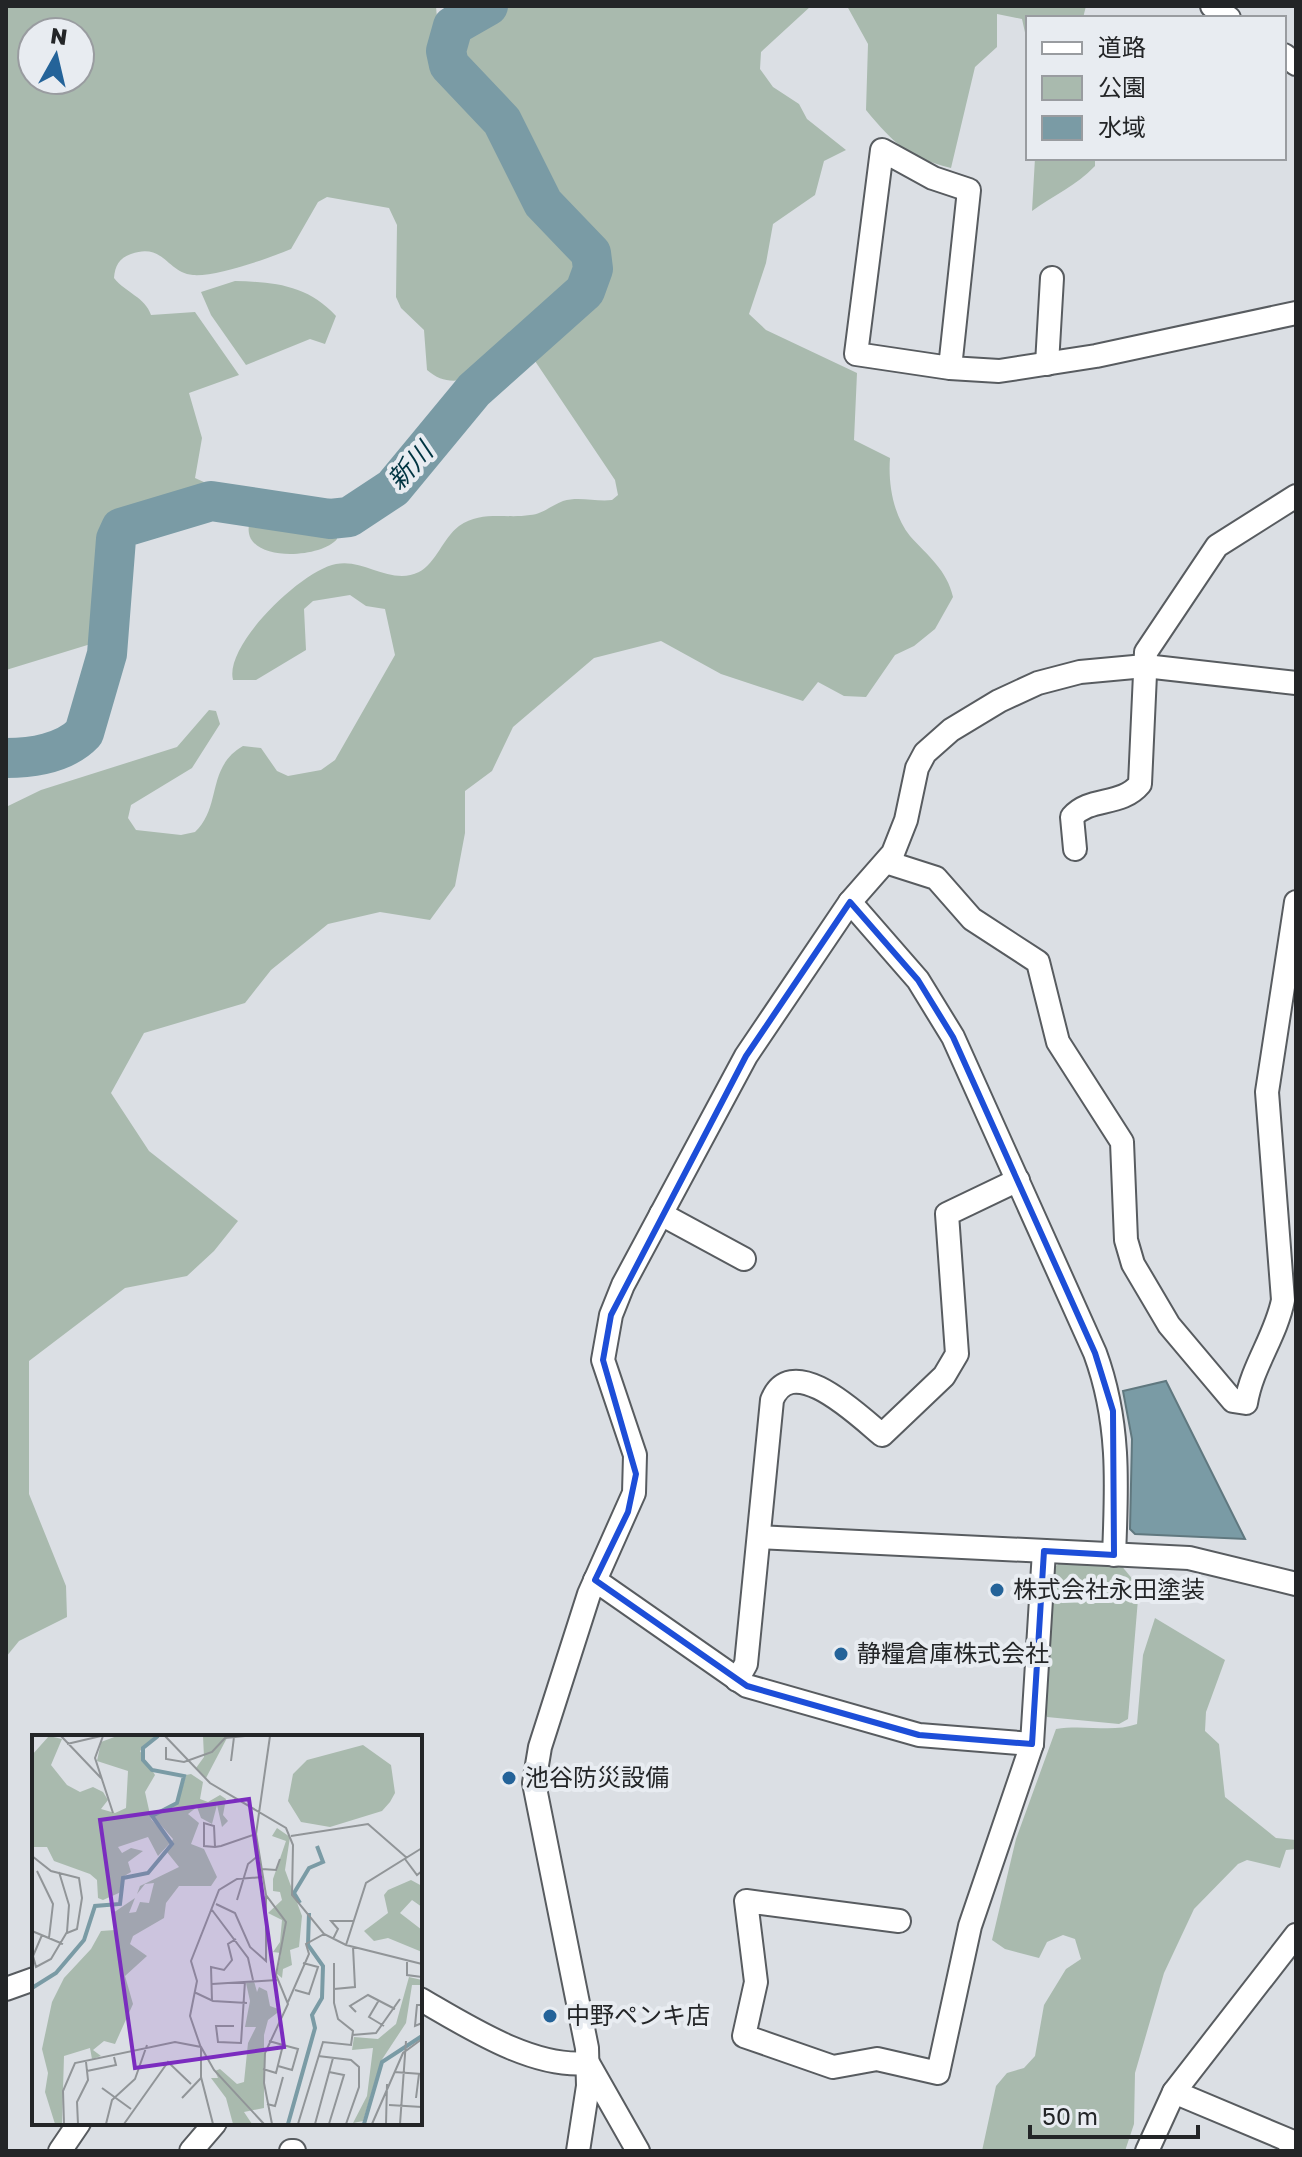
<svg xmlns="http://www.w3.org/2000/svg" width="1302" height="2157" font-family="'Golos Text','Noto Sans JP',sans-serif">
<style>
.green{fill:#a9baae;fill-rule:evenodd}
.water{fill:#7a9ba5;stroke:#60787f;stroke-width:2}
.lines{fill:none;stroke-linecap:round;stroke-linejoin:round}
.river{stroke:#7a9ba5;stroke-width:40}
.minor-casing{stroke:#585c60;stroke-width:26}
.minor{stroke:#fff;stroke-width:22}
.marked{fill:none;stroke:#1d4ed8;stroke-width:6;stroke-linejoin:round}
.poi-dot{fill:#246399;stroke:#e8ecf1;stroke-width:3}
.labels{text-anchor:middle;stroke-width:8;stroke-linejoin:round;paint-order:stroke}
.poi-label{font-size:24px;fill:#232527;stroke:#e8ecf1;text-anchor:start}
.water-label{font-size:26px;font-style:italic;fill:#003441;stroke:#e8ecf1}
.inset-river{fill:none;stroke:#7a9ba5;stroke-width:4}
.inset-road{fill:none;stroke:#919598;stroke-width:2}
.view{fill:#7b2cbf;fill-opacity:0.15;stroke:#7b2cbf;stroke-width:4}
.inset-edge{fill:none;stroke:#232527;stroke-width:4}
</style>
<rect width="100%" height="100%" fill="#dbdfe4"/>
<g class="green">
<path d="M6,6H436L441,69L502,136L536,208L580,252C589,265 582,282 573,293L478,374C460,383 443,384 427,370L424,330L401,308L396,297L397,225L389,208L327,197L318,202L291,249C270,258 215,277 193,275C167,273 164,242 131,254C119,258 115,266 114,278C126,293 145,297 151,315L195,312L239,375L189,393L202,438L195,478L206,483L203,493C177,503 142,504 120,519C93,537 113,613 94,643L6,670ZM32,32H80V80H32Z"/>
<path d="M510,6H811L761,52L760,69L773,87L799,104L807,119L846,150L824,161L815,195L773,224L766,263L749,314L766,330L857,373L854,440L890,458C888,483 893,515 910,536C928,556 947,570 953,597L935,629L914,646L895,655L866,697L844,696L818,682L803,701L721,674L661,641L594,658L513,727L492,771L465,791V833L455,886L430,920L380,912L328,924L271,970L245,1003L144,1033L111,1093L149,1151L238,1221L214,1251L187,1276L125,1288L29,1361V1494L66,1586L67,1617L19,1641L6,1657V807L41,790L177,747L209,710L216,711L220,724L192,768L131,805L128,818L136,830L181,835L195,832C222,807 206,767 243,746L261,748L277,771L288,776L321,770L335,760L395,655L385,609L366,606L350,595L313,601L304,609L306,650L256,680H233C224,645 302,570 336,564C364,558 391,586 419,572C436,563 443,538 459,526C482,510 506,519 530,515C543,514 552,505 563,501C579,496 596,502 612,500L618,495L615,480L533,358C537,322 593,319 601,269C606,241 570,221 553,202C532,178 528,141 508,115C493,95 464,79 455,56L459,31Z"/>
<path d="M847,6H1086L1083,18H1028V46L1022,19L997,14V47L975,67L951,168C908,157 894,144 866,110L868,44Z"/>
<path d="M1035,158H1095V166C1076,186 1054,195 1032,211Z"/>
<path d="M235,281C274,282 308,285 336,316L325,344L310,339L246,365L211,315L201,292Z"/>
<path d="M263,515L326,526L337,533V539C320,560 237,563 250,521Z"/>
<polygon points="1062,1561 1120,1564 1139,1587 1128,1719 1119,1724 1047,1717 1043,1707 1051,1570"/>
<path d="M1155,1618L1225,1660L1206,1712L1205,1731L1219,1744L1225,1797L1276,1838L1296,1840V1849L1286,1850L1280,1868L1247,1860L1238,1864L1194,1909L1164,1973L1135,2073L1134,2124L1125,2151H982L996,2086L1007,2073L1024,2068L1035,2056L1044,2005L1066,1969L1081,1959L1075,1939L1063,1935L1047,1942L1039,1958L1005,1949L992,1940L1016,1839L1056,1729C1084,1724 1112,1733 1137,1724L1143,1655Z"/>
</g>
<polygon class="water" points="1166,1381 1245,1539 1135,1534 1130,1529 1132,1439 1123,1391"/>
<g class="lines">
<path class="river" d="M6,758C32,758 65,753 84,733L107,654L116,539L121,528L211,501L330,519L349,517L393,488L474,390L585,291L593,269L591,253L543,203L502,121L449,65L446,51L453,26L488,6"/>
<g class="minor-casing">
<g id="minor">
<polyline points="1212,6 1229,18"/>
<polyline points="1284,55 1296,64"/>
<polyline points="1047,364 1052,278"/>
<polyline points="950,368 969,190 933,178 882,150 856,354 950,368 999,371 1096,356 1296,313"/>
<path d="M1075,849L1072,817C1090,796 1121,807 1140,784L1146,652L1217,546L1296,496"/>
<path d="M886,862L936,878L972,919L1038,962L1058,1042L1122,1142L1126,1240L1133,1264L1169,1325L1233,1401L1246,1403C1252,1366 1276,1336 1283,1300L1267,1092L1296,902"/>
<path d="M850,902L918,980L953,1037L1095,1353C1120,1421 1117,1484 1114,1555"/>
<polyline points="661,1214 744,1259"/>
<polyline points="759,1537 1189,1558 1296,1584"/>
<polyline points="595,1580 747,1686 919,1735 1032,1744"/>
<path d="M737,1680L746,1664L772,1400C792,1350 859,1416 882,1435L944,1376L957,1354L947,1214L1018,1180"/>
<polyline points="899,1921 746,1901 756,1982 744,2036 833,2067 877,2059 938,2073 970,1926 1032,1744 1044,1551"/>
<polyline points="6,1989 34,1979"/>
<path d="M420,1999C467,2026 533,2069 588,2063L638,2151"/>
<polyline points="1174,2092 1293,2142 1290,2151"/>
<polyline points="60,2151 79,2123"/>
<polyline points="191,2151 215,2123"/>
<polyline points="291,2151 294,2151"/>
<polyline points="578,2151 588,2086 587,2048 534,1783 540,1747 589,1594 634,1493 635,1455 603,1360 611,1315 623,1285 746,1056 850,902 893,853 906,820 917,768 925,753 951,730 999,701 1038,683 1080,672 1145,666 1296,683"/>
<polyline points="1147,2151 1174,2092 1296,1935"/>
</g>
</g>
<use href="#minor" class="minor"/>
</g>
<path class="marked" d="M850,902L918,980L953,1037L1095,1353L1113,1411L1114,1555L1044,1551L1032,1744L919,1735L747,1686L595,1580L628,1512L636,1474L603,1360L611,1315L746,1056Z"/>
<g class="poi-dot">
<circle cx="997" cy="1590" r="8"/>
<circle cx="841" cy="1654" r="8"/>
<circle cx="509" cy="1778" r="8"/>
<circle cx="550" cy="2016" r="8"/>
</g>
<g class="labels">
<g class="poi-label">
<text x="1013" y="1598">株式会社永田塗装</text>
<text x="857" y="1662">静糧倉庫株式会社</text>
<text x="525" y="1786">池谷防災設備</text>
<text x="566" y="2024">中野ペンキ店</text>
</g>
<g class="water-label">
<text transform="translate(410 466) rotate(-48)" y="9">新川</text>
</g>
</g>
<g transform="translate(32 1735)">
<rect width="390" height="390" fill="#dbdfe4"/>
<path d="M17,1L30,4L19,30L35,50L48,57L61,52L71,57L76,65L69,74L83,78L94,73L96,36L65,26L69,7L85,1H123L108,16L123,40L113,57L119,84L139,107L126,121L116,102L86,112L90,118L99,113L111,116L96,127L99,137L89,143V157L71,165L66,163L65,145L58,139L22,126L15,112H0V20ZM171,1H196L174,43L164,33L172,22ZM331,10L359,30L363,58L358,67L350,76L298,92L269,87L256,66L261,39L275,25ZM159,39L171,47L168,64L176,67L188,60L194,64L191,80L196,86L190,92L185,70L180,89L169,83L165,72L156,79L167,88L159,109L172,114L185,142L179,151H147L134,168L132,183L101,201L98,209L115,221L93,241L101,269L83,309L72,306L61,315L69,321L60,324L58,313L32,321L30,389H23L13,357L16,338L10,314L20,267L32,243L59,214L69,196L83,195L81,178L103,163L97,178L104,177L108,167L117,168L122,148L113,149L105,159L108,151L147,132L135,117L141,104L121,81L146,68L154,40ZM245,93L258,102L253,135L270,181L267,212L258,215L260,230L251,234L250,243L245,239L249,218L241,217L248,207L250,185L236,178L250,165L248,157L241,156V144L254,106L240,101ZM379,145L390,151V172L380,165L368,178L390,195V217L356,203L342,206L332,196L356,178L352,160L356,155ZM377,242L390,245V250H380L374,288L349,326L331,386L321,388L335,361L341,313L320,315L322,302L346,304L364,289ZM222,246L225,257L227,252L235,256L238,271L249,275L236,285L232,300V373L212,377L220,389H201L194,363L179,343H186L183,336L188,334L205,349L212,347L216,308L224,292H213L218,266L214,248Z" fill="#a9baae"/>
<path class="inset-river" d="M268,168L262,158L277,133L291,127L285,111M0,253L24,238L52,205L63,171L88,169L91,143L116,138L140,109L120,81L145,68L152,41L120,35L111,25V13L126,1M256,389L283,293L280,280L290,263L291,231L276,210L277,178M332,389L350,327L390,301"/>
<path class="inset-road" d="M29,1L69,43M71,1L63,23L81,78M133,1L178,48L254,93L261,110L260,160L292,199L314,210L390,229M238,1L224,99L234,160L254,187L244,240L256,269L233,318L232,348L240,389M35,9L69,1M134,12V24L152,27L180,17L193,3L213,1M199,26L202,2M259,101L336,89L375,123M183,112L182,91L172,88V111L183,112L189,111L224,99M0,121L19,136L47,143L50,163L45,194L35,198M373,124L385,140L390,136M230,134L244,135L248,124M5,136L21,169L17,203M0,162V196M205,165L216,129L227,120M184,169L203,178L218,212L234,226V161M180,175L216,223L221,245M0,196L31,209M10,200L1,221L4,232L19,224L35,197L37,170L27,137M301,204L306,194L299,186H321M314,210L334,148L390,113M375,225V240L390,242M180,249L245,245M302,254L323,252L321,212M263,255L277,259L286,232L271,228M162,257L181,266L215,268M347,265L337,282L352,291M180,266L179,232L192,235L200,225L196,209L204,204M256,267L277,219L274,209L292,199M390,270H385L383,291L390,288M324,277L318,271L336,260L363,274M202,291H184L186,307L209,308L213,246M320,300L344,298L368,264M286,321L319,325L327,332V352L314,389M246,331L260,335L266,314L251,310M231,334L244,338L251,310L237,306M55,336L84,330L82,322M297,337L312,340L297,389M362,337L390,339M70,353L99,374M150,363L169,343M384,363L387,339M235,369L243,371L251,342M357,370L390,372M32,389L31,356L43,328L143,307L169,312L182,335L232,389M46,389L45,367L56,345L54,327M74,389L80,365L103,344L115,310M92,389L136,327L159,349M181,389L169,342V313L158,281L165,246L159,226L187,155L205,144L231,142M266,389L291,307L319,310L321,296L306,284L302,268V228M283,389L301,323M340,389L371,318L390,304M354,389L355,349M368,389L374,306"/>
<path class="view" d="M217,64L252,312L103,333L68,85Z"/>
<rect width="390" height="390" class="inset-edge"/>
</g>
<rect width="1302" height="2157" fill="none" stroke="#232527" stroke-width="16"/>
<rect x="1026" y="16" width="260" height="144" fill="#e8ecf1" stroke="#999ca0" stroke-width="2"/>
<rect x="1042" y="42" width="40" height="12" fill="#ffffff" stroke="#999ca0" stroke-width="2"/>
<text x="1098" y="56" font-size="24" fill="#232527">道路</text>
<rect x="1042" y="76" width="40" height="24" fill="#a9baae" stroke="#999ca0" stroke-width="2"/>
<text x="1098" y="96" font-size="24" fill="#232527">公園</text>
<rect x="1042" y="116" width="40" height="24" fill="#7a9ba5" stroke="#999ca0" stroke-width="2"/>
<text x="1098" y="136" font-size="24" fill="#232527">水域</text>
<g transform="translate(56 56) rotate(8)"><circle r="38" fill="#e8ecf1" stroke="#999ca0" stroke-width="2"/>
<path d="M0-6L14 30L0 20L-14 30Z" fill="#246399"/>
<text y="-12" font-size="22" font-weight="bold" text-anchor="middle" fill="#232527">N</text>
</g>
<path d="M1030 2125v12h168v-12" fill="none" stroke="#232527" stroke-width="4"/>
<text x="1042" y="2125" font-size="24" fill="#232527" stroke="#e8ecf1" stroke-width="6" paint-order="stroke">50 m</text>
</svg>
